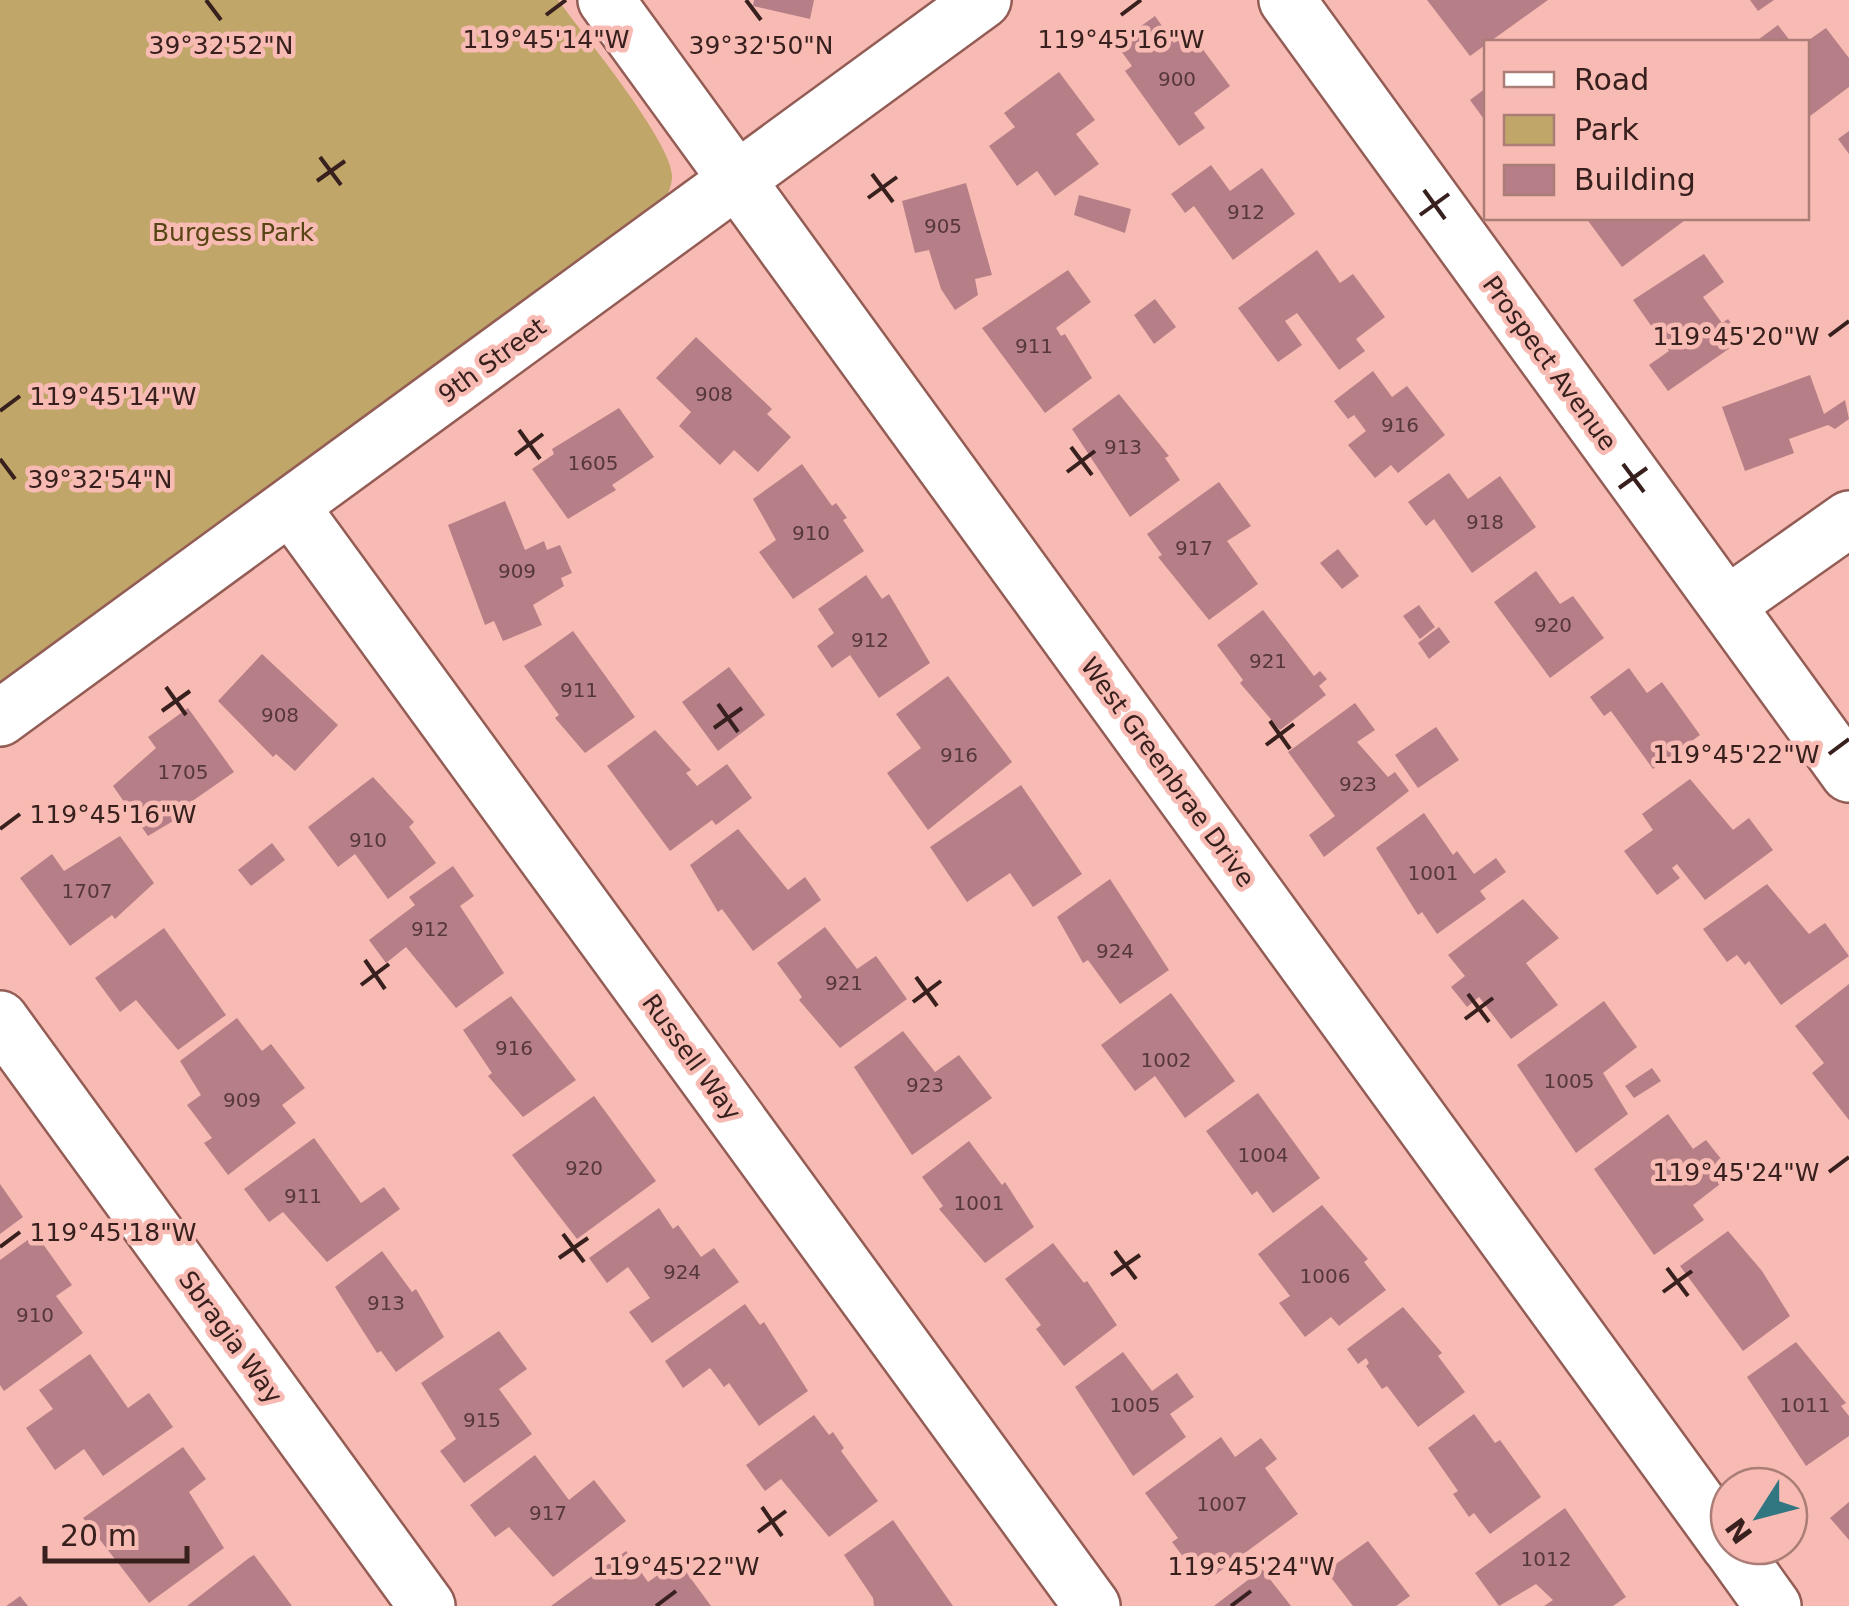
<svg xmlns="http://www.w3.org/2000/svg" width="1849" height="1606" font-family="'DejaVu Sans',sans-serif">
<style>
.green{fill:#c0a668}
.building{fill:#b67e87}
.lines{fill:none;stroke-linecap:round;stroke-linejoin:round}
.minor-casing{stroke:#935d56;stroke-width:60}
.tertiary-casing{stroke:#935d56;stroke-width:60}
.minor{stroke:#fff;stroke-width:55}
.tertiary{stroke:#fff;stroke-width:55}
.ticks{fill:none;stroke:#37201d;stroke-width:4}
.labels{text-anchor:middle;stroke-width:9;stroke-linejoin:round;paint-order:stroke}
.number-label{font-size:20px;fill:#573838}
.park-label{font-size:25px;fill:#584514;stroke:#f8bbb3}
.street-label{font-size:25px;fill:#37201d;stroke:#f8bbb3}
.ticks-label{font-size:25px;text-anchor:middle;fill:#37201d;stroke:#f8bbb3;stroke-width:9;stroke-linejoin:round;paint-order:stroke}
</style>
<rect width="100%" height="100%" fill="#f8bbb3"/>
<path class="green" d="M0,0H558C581,32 674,144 672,177C672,187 666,197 662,206L0,686Z"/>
<g class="building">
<polygon points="754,0 814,0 810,19 753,6"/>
<polygon points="1427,0 1548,0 1470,56"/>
<polygon points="1750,0 1774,0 1758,11"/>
<polygon points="1155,16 1174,43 1190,32 1230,86 1194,113 1205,128 1179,146 1125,71 1132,66 1116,44"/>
<polygon points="1778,25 1791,42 1755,42"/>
<polygon points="1826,28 1849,58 1849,87 1806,119 1806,42"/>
<polygon points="1059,72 1095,120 1076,134 1099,164 1055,196 1037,171 1017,186 989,146 1015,127 1004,113"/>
<polygon points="1486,88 1486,122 1470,100"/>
<polygon points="1849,131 1849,154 1838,139"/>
<polygon points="1211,165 1230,191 1262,168 1295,214 1233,260 1194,206 1185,213 1171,194"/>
<polygon points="966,183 992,275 975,279 978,295 955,310 941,289 929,250 915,253 902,201"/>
<polygon points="1079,195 1131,209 1125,233 1074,215"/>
<polygon points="1586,218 1688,218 1622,267"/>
<polygon points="1317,250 1340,283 1353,274 1385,317 1356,339 1365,351 1339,370 1297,313 1285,321 1302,345 1278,362 1238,308"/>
<polygon points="1704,254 1724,282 1703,297 1722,323 1728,319 1743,339 1668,391 1649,365 1669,351 1633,300"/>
<polygon points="1068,270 1091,302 1056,328 1061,336 1065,334 1092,378 1045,413 982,328"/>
<polygon points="1155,299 1176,327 1154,344 1134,315"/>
<polygon points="696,337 772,409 767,414 791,437 758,472 734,450 720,465 679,426 691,412 656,378"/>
<polygon points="1373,371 1392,397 1407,386 1445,435 1398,473 1391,465 1375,478 1348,445 1366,431 1354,415 1348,419 1334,401"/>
<polygon points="1810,375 1824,414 1845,400 1849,419 1835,429 1828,425 1789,439 1794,453 1745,471 1722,407"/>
<polygon points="1119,394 1169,456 1165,458 1180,480 1130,517 1072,429"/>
<polygon points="619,408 654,457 612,485 616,490 568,519 532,469 554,454 552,449"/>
<polygon points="802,464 832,506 836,503 847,518 843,520 864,551 793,599 759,552 776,540 753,499"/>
<polygon points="1449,473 1468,499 1500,476 1536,527 1472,573 1434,519 1426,526 1408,502"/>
<polygon points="1219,482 1251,526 1227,541 1258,584 1209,620 1158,557 1162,555 1147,534"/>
<polygon points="505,501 525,550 544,541 547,550 560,545 572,573 561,578 564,586 533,605 542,625 503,641 494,621 485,625 448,525"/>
<polygon points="1338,549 1359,576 1342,589 1320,563"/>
<polygon points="1536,571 1560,604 1573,596 1604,638 1550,678 1494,602"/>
<polygon points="866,575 882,599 889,594 930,663 879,698 850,655 832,668 817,646 834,633 818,609"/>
<polygon points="1419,605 1435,627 1420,639 1403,616"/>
<polygon points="1263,610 1314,676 1320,671 1327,679 1319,686 1326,695 1280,730 1240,683 1243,680 1217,645"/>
<polygon points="1439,627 1450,642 1429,659 1418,643"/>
<polygon points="573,631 635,717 585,753 555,718 559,715 524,666"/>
<polygon points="262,654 338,725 295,771 276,754 273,757 218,701"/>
<polygon points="729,667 765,715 718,751 682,702"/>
<polygon points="1629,668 1647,693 1662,682 1700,735 1653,769 1611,711 1604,716 1590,697"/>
<polygon points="948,676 1012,762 928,830 887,773 921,748 896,714"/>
<polygon points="1355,703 1375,730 1357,742 1388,777 1395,772 1409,791 1324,857 1309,835 1335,816 1288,752"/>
<polygon points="188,708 234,772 191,802 195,808 148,836 113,786 156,748 148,737"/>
<polygon points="1436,727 1459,760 1418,788 1395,755"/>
<polygon points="655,730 691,770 686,773 697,786 727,764 752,798 716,825 712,820 670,851 607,766"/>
<polygon points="373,777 414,822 409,827 436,863 388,899 355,854 338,867 308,827"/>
<polygon points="1690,779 1733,830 1749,818 1773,850 1705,900 1677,864 1672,868 1680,878 1657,895 1624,851 1653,830 1642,814"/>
<polygon points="1021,785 1082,874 1033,907 1010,873 967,902 930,847"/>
<polygon points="1424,813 1453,855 1457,851 1474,874 1496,858 1506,872 1480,891 1486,899 1437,934 1422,912 1418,915 1376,848"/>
<polygon points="738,829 788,890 805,877 821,900 753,951 722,909 718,912 690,865"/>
<polygon points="120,836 154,883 115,919 112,915 70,946 20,878 52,854 64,871"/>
<polygon points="272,843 285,860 251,886 238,870"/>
<polygon points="453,866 474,896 460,906 504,973 456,1008 406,947 386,963 369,940 415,905 409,897"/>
<polygon points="1110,879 1169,970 1120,1004 1088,960 1083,963 1057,917"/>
<polygon points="1767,884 1809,934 1825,923 1849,956 1781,1005 1749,961 1745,965 1737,955 1727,962 1703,929"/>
<polygon points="1523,899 1559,938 1526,963 1558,1005 1511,1039 1479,997 1467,1007 1451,987 1465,976 1448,955"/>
<polygon points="825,927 857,969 876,956 907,999 840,1048 799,1000 802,997 777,963"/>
<polygon points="164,928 226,1015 178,1050 136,1000 120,1012 95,978"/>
<polygon points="1849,984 1849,1120 1812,1073 1824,1063 1795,1026"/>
<polygon points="1171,993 1235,1081 1185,1118 1155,1076 1135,1091 1101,1045"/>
<polygon points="511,996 576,1080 523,1117 488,1076 492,1073 463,1030"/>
<polygon points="1604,1001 1637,1047 1603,1073 1628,1114 1576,1153 1517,1065"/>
<polygon points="237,1018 262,1051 271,1044 305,1088 282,1105 296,1123 228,1175 204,1143 212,1138 187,1105 201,1095 180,1061"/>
<polygon points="903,1031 935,1072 959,1055 992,1098 912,1155 854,1067"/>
<polygon points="1652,1068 1661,1081 1634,1098 1625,1086"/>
<polygon points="1258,1093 1320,1178 1273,1213 1257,1191 1252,1195 1206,1131"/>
<polygon points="594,1096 656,1181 577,1239 512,1155"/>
<polygon points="1668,1114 1693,1149 1706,1140 1733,1174 1693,1205 1704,1220 1654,1255 1594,1169"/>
<polygon points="314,1138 361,1203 384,1187 400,1209 327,1262 283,1212 269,1222 244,1189"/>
<polygon points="969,1141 1002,1185 1005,1182 1034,1227 985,1263 939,1209 943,1206 922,1177"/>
<polygon points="0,1184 23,1217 0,1234"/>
<polygon points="1322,1205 1368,1259 1364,1262 1386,1290 1339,1326 1331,1317 1305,1337 1279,1303 1290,1296 1258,1254"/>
<polygon points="659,1208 673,1229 678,1225 701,1257 714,1248 739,1282 652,1343 629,1312 650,1298 628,1267 607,1283 589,1258"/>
<polygon points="1728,1231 1762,1271 1790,1316 1743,1351 1680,1266"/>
<polygon points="36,1234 72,1285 56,1296 83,1333 4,1391 0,1385 0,1260"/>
<polygon points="1053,1243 1084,1283 1087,1281 1117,1325 1064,1366 1036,1329 1041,1325 1005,1279"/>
<polygon points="382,1251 412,1292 416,1289 444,1337 396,1372 381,1351 377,1353 335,1287"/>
<polygon points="745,1304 760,1325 764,1322 808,1391 759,1426 729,1383 724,1387 710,1368 683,1388 665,1361"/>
<polygon points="1403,1307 1442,1353 1438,1356 1465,1392 1418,1427 1387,1386 1382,1389 1366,1366 1369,1363 1366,1358 1358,1364 1347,1349"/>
<polygon points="499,1331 527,1369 499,1389 532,1434 464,1483 440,1451 456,1439 421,1383"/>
<polygon points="1796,1342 1846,1403 1841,1406 1849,1416 1849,1436 1806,1466 1747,1377"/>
<polygon points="1123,1352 1152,1391 1177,1373 1194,1397 1170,1414 1186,1437 1133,1476 1075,1387"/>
<polygon points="90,1354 128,1408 149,1393 173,1427 103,1476 84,1449 55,1470 26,1428 53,1409 39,1390"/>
<polygon points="1474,1414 1495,1443 1500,1440 1541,1497 1490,1534 1474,1513 1469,1517 1453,1494 1458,1491 1428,1448"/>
<polygon points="814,1415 829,1435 833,1432 844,1448 841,1451 878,1501 829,1537 781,1479 765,1491 746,1465"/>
<polygon points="1221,1437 1235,1457 1261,1438 1277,1459 1265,1468 1298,1514 1208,1580 1189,1554 1184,1558 1172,1542 1178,1538 1145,1493"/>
<polygon points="183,1447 206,1479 189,1492 224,1548 149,1603 83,1518"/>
<polygon points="535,1455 569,1500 594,1480 626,1521 553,1577 509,1527 495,1537 470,1505"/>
<polygon points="1849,1502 1849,1540 1830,1518"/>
<polygon points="1565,1508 1626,1597 1613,1606 1544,1606 1553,1600 1536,1584 1499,1606 1475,1573"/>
<polygon points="893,1520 939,1586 953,1606 874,1606 873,1598 844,1555"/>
<polygon points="1368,1541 1410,1596 1396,1606 1353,1606 1326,1571"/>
<polygon points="626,1551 648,1582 678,1561 711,1606 551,1606"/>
<polygon points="254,1555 292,1606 187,1606 249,1558"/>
<polygon points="1262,1569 1291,1606 1214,1606 1244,1583"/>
<polygon points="20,1596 28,1606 6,1606 12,1602"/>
</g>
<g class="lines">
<g class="minor-casing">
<g id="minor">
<polyline points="1287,0 1849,774"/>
<polyline points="292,508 1092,1606"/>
<polyline points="1727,605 1849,519"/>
<polyline points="0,718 983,0"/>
<polyline points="0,1019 427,1606"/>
</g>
</g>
<g class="tertiary-casing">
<g id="tertiary">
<polyline points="606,0 1729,1545"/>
<polyline points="1730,1546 1773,1606"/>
</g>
</g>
<use href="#minor" class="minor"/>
<use href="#tertiary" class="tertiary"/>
</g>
<path class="ticks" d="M206,0L221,20M746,0L761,20M546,15L566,0M1121,15L1141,0M320,157L341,185M872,174L893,202M317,181L345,161M1424,190L1445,219M868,198L897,177M1420,215L1449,194M1829,336L1849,321M0,411L20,396M519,430L540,459M1071,447L1092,475M515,455L543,434M0,459L15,479M1623,464L1644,492M1067,472L1095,451M1619,488L1647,468M166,687L186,715M718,704L738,732M162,711L190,691M1270,721L1290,749M714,728L742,708M1266,745L1294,724M1829,754L1849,739M0,829L20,814M365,960L385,989M916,977L937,1006M361,985L389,964M1468,994L1489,1022M913,1002L941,981M1465,1019L1493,998M1829,1172L1849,1157M563,1234L584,1262M0,1247L20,1232M1115,1251L1136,1279M559,1258L588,1238M1667,1268L1688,1296M1111,1275L1140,1255M1663,1292L1692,1271M762,1507L782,1536M758,1532L786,1511M656,1606L676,1591M1231,1606L1251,1591"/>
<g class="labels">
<g class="number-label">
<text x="1177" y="86">900</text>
<text x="1246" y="219">912</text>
<text x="943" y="233">905</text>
<text x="1034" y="353">911</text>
<text x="714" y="401">908</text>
<text x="1400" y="432">916</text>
<text x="1123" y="454">913</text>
<text x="593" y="470">1605</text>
<text x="1485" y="529">918</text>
<text x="811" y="540">910</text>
<text x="1194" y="555">917</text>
<text x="517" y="578">909</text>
<text x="1553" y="632">920</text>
<text x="870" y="647">912</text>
<text x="1268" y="668">921</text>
<text x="579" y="697">911</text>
<text x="280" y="722">908</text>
<text x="959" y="762">916</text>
<text x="183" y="779">1705</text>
<text x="1358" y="791">923</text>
<text x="368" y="847">910</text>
<text x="1433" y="880">1001</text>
<text x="87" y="898">1707</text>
<text x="430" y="936">912</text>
<text x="1115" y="958">924</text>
<text x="844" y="990">921</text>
<text x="514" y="1055">916</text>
<text x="1166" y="1067">1002</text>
<text x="1569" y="1088">1005</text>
<text x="925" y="1092">923</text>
<text x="242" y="1107">909</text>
<text x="1263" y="1162">1004</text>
<text x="584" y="1175">920</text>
<text x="303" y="1203">911</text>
<text x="979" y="1210">1001</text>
<text x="682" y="1279">924</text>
<text x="1325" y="1283">1006</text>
<text x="386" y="1310">913</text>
<text x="35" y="1322">910</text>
<text x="1135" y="1412">1005</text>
<text x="1805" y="1412">1011</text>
<text x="482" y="1427">915</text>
<text x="1222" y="1511">1007</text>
<text x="548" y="1520">917</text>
<text x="1546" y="1566">1012</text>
</g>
<g class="park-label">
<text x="233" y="241">Burgess Park</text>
</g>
<g class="street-label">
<text transform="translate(492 360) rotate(-36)" y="9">9th Street</text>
<text transform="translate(1550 363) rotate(54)" y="9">Prospect Avenue</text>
<text transform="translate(1168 772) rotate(54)" y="9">West Greenbrae Drive</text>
<text transform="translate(692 1057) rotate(54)" y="9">Russell Way</text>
<text transform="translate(231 1337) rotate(54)" y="9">Sbragia Way</text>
</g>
</g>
<g class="ticks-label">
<text x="546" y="48">119°45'14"W</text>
<text x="1121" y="48">119°45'16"W</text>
<text x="221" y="54">39°32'52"N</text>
<text x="761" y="54">39°32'50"N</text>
<text x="1736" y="345">119°45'20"W</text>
<text x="113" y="405">119°45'14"W</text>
<text x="100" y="488">39°32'54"N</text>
<text x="1736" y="763">119°45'22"W</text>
<text x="113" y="823">119°45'16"W</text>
<text x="1736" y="1181">119°45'24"W</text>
<text x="113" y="1241">119°45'18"W</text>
<text x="676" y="1575">119°45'22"W</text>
<text x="1251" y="1575">119°45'24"W</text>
</g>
<rect x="1484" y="40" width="325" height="180" fill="#f8bbb3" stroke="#ab7d77" stroke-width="2.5"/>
<rect x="1504" y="72" width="50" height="15" fill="#ffffff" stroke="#ab7d77" stroke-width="2.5"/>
<text x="1574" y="90" font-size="30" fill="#37201d">Road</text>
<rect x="1504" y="115" width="50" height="30" fill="#c0a668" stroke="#ab7d77" stroke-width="2.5"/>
<text x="1574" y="140" font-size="30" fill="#37201d">Park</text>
<rect x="1504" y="165" width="50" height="30" fill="#b67e87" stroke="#ab7d77" stroke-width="2.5"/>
<text x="1574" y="190" font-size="30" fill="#37201d">Building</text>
<g transform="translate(1759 1516) rotate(234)"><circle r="48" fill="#f8bbb3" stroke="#ab7d77" stroke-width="2.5"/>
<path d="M0-8L18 38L0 25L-18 38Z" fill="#307782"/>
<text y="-15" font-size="28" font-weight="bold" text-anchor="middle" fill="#37201d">N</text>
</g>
<path d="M45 1546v15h142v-15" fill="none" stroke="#37201d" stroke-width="5"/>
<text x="60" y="1546" font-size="30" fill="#37201d" stroke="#f8bbb3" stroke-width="8" paint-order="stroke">20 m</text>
</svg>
